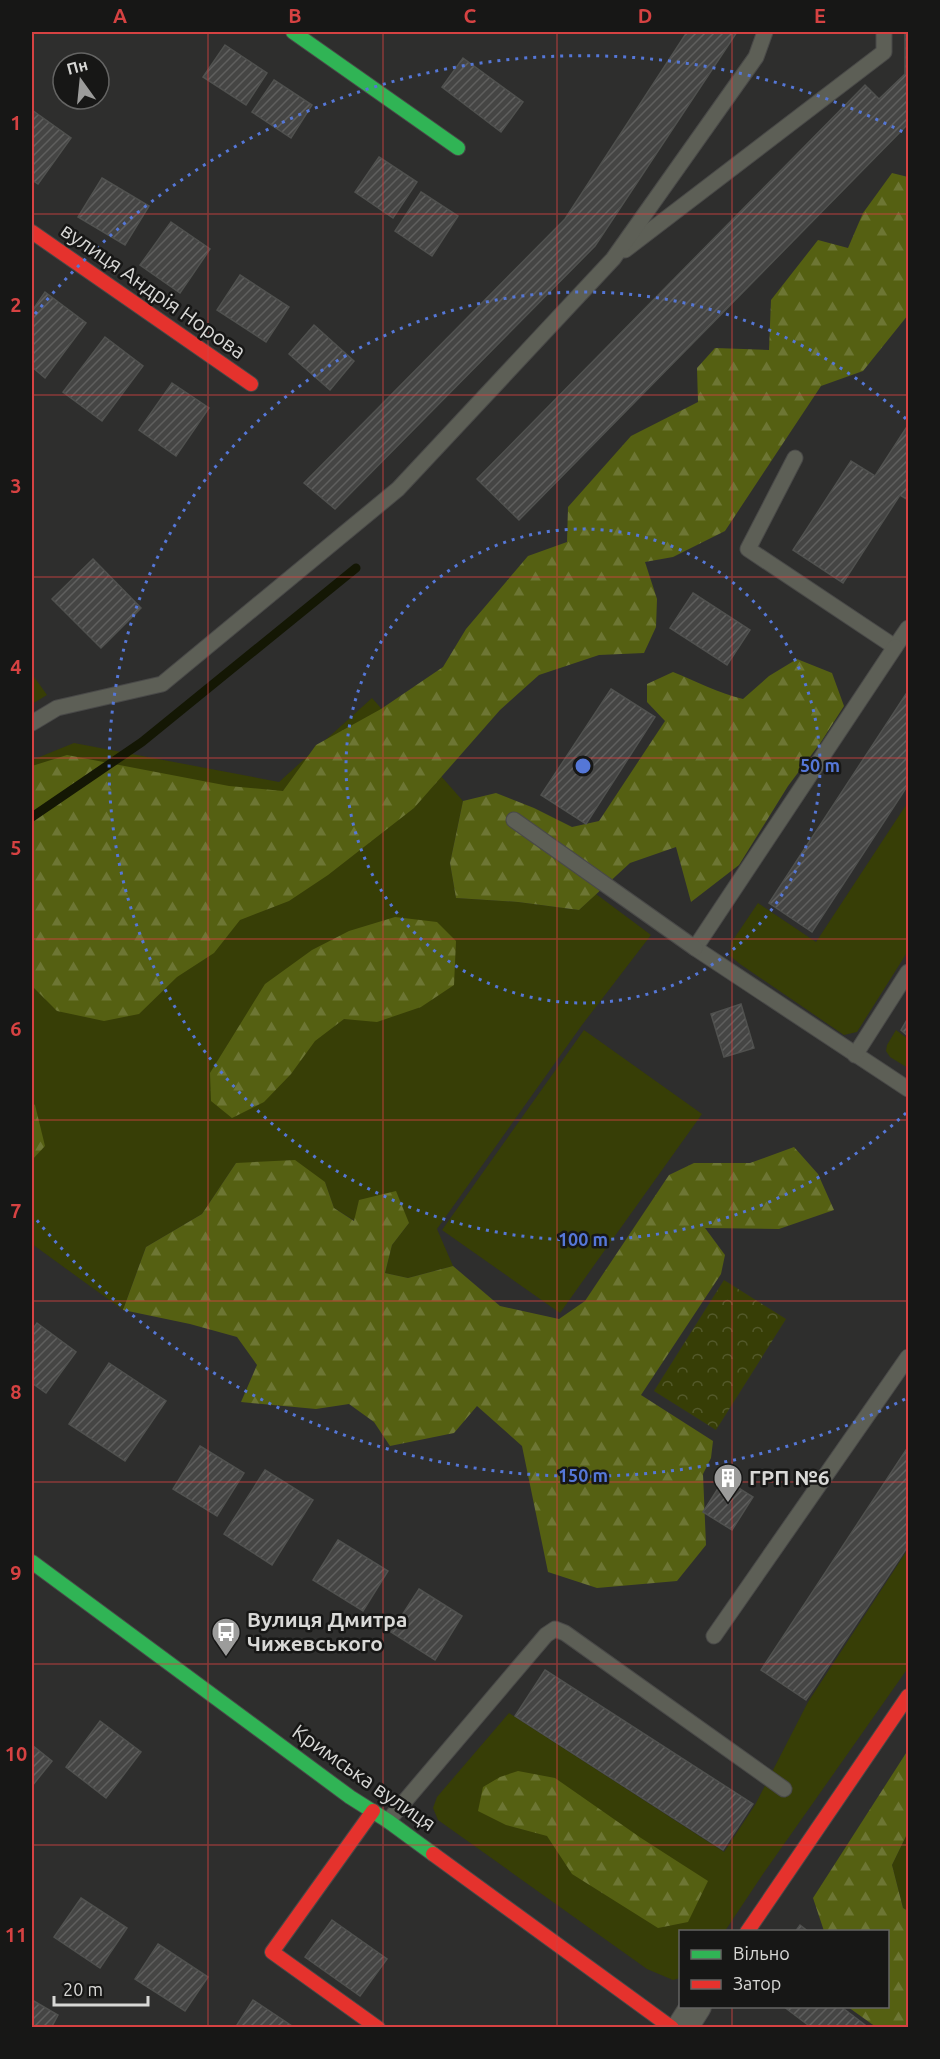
<svg xmlns="http://www.w3.org/2000/svg" width="940" height="2059" font-family="Ubuntu,sans-serif">
<style>
.grass{fill:#373e06}
.forest{fill:url(#forest-firs)}
.park{fill:url(#park-crowns)}
.lines{fill:none;stroke-linecap:round;stroke-linejoin:round}
.stream{stroke:#141704;stroke-width:9}
.building{fill:url(#building-hatch);stroke:#50514f;stroke-width:1.5}
.lane-casing{stroke:#494948;stroke-width:17}
.street-casing{stroke:#494948;stroke-width:32}
.fast-casing{stroke:#494948;stroke-width:16}
.jam-casing{stroke:#494948;stroke-width:16}
.lane{stroke:#5d5f56;stroke-width:15}
.street{stroke:#5d5f56;stroke-width:30}
.fast{stroke:#30b455;stroke-width:14}
.jam{stroke:#e5322d;stroke-width:14}
.grid{fill:none;stroke:#d64242;stroke-width:1.5;stroke-opacity:0.55}
.ring{fill:none;stroke:#5577d7;stroke-width:3;stroke-dasharray:3 6}
.labels{text-anchor:middle;stroke-width:5;stroke-linejoin:round;paint-order:stroke}
.street-label{font-size:21px;fill:#d8d8d6;stroke:#171716}
.poi-label{font-size:21px;font-weight:bold;fill:#d8d8d6;stroke:#171716;text-anchor:start}
.centre{fill:#5577d7;stroke:#171716;stroke-width:3}
.ring-label{font-size:18px;text-anchor:middle;font-weight:bold;fill:#5577d7;stroke:#171716;stroke-width:5;stroke-linejoin:round;paint-order:stroke}
.neatline{fill:none;stroke:#d64242;stroke-width:2}
.grid-label{font-size:20px;text-anchor:middle;font-weight:bold;fill:#d64242}
</style>
<defs>
<pattern id="forest-firs" width="22" height="20" patternUnits="userSpaceOnUse" patternTransform="scale(1.5)"><rect width="22" height="20" fill="#556012"/><path d="M5 1l3.5 6h-7zM16 11l3.5 6h-7z" fill="#6d7634"/></pattern>
<pattern id="park-crowns" width="20" height="18" patternUnits="userSpaceOnUse" patternTransform="scale(1.5)"><rect width="20" height="18" fill="#373e06"/><path d="M2 6a3 3 0 1 1 6 0M12 15a3 3 0 1 1 6 0" fill="none" stroke="#53592a"/></pattern>
<pattern id="building-hatch" width="6" height="6" patternUnits="userSpaceOnUse" patternTransform="scale(1.5)"><rect width="6" height="6" fill="#454544"/><path d="M-1 1l2-2M0 6l6-6M5 7l2-2" fill="none" stroke="#5f5f5e"/></pattern>
</defs>
<rect width="100%" height="100%" fill="#2e2e2d"/>
<g class="grass">
<polygon points="32,674 47,695 32,704"/>
<polygon points="372,698 463,801 450,863 456,898 518,902 579,910 596,894 651,935 582,1025 437,1229 453,1266 408,1278 385,1273 392,1245 409,1223 355,1221 334,1208 325,1182 236,1163 202,1214 146,1247 123,1310 32,1244 32,760 74,743 279,782"/>
<polygon points="908,802 908,951 857,1032 844,1035 740,964 730,956 731,943 758,903 816,942"/>
<polygon points="584,1030 702,1114 560,1313 442,1230"/>
<polygon points="896,1030 908,1039 908,1068 890,1057 886,1051 887,1045"/>
<polygon points="908,1549 908,1668 763,1874 725,1931 680,1932 680,1978 673,1980 647,1969 438,1820 433,1808 437,1797 509,1713 724,1852 755,1805 808,1702"/>
<polygon points="908,1832 908,1911 903,1908 892,1865"/>
</g>
<g class="forest">
<polygon points="892,173 908,177 908,315 863,371 821,386 725,531 673,557 645,562 657,599 656,627 644,653 599,655 539,675 500,710 414,808 328,875 289,901 240,920 214,953 177,977 139,1014 104,1021 57,1011 32,986 32,766 67,755 229,786 283,791 316,745 381,709 443,667 466,629 528,556 567,542 568,507 631,436 698,402 697,368 715,348 769,350 771,300 818,240 848,248 863,213"/>
<path d="M797,659L832,673L844,706L821,742L788,786L739,865L691,902L676,847L630,863L579,910L518,902L456,898L450,863L463,801L496,793L534,808L572,827L599,821L665,721L647,702V684L673,672C696,681 718,693 743,699L769,676Z"/>
<polygon points="395,917 437,922 456,941 454,985 421,1007 377,1022 344,1019 315,1041 291,1074 264,1102 232,1118 211,1101 210,1073 265,984 312,950 349,931"/>
<polygon points="32,1103 35,1105 45,1146 32,1160"/>
<polygon points="794,1147 818,1174 834,1210 779,1229 705,1228 725,1255 721,1274 641,1395 713,1441 711,1458 703,1474 706,1545 677,1581 597,1588 548,1572 522,1446 477,1406 454,1433 390,1446 374,1422 349,1404 316,1409 241,1402 257,1365 237,1337 190,1324 123,1310 146,1247 202,1214 236,1163 295,1160 325,1182 334,1208 354,1221 359,1200 396,1191 409,1223 392,1245 385,1273 408,1278 453,1266 500,1306 559,1319 585,1301 669,1175 694,1163 750,1163"/>
<polygon points="908,1750 908,1832 892,1865 903,1908 908,1911 908,2027 876,2027 848,2007 888,2006 888,1932 824,1931 813,1898"/>
<polygon points="518,1771 555,1778 641,1838 708,1881 688,1922 658,1928 572,1874 547,1836 506,1825 478,1811 483,1787 500,1777"/>
</g>
<polygon class="park" points="724,1280 786,1319 716,1430 654,1391"/>
<g class="lines">
<polyline class="stream" points="32,817 142,742 356,568"/>
</g>
<g class="building">
<polygon points="687,32 737,32 595,246 335,509 304,483 565,219"/>
<polygon points="905,32 908,32 908,124 519,520 477,479 865,85 879,99 905,74"/>
<polygon points="225,45 267,73 246,105 203,77"/>
<polygon points="463,58 523,102 501,132 442,87"/>
<polygon points="274,80 312,105 291,138 252,112"/>
<polygon points="32,110 71,138 38,184 32,180"/>
<polygon points="379,157 417,182 393,218 355,192"/>
<polygon points="102,178 149,206 125,245 78,217"/>
<polygon points="421,192 458,216 432,256 395,231"/>
<polygon points="171,222 210,249 180,293 140,265"/>
<polygon points="240,275 289,307 266,342 217,310"/>
<polygon points="45,292 86,323 45,378 32,367 32,311"/>
<polygon points="314,325 354,361 330,390 289,354"/>
<polygon points="105,337 143,366 102,421 63,392"/>
<polygon points="172,383 209,408 176,456 139,430"/>
<polygon points="908,425 908,500 900,495 843,583 793,550 851,461 875,476"/>
<polygon points="93,559 141,608 101,648 52,599"/>
<polygon points="693,593 750,630 727,665 670,628"/>
<polygon points="611,689 655,717 586,824 541,795"/>
<polygon points="908,691 908,785 812,932 769,903"/>
<polygon points="741,1004 754,1048 724,1057 711,1014"/>
<polygon points="908,1018 908,1036 901,1030"/>
<polygon points="37,1323 76,1352 46,1393 32,1383 32,1330"/>
<polygon points="109,1363 166,1401 125,1461 69,1424"/>
<polygon points="200,1446 244,1473 217,1516 173,1489"/>
<polygon points="908,1447 908,1546 806,1700 761,1670"/>
<polygon points="265,1470 313,1500 272,1565 224,1534"/>
<polygon points="724,1479 753,1497 732,1530 703,1512"/>
<polygon points="338,1540 388,1571 363,1611 313,1580"/>
<polygon points="419,1589 462,1616 435,1660 391,1632"/>
<polygon points="545,1670 753,1804 723,1850 515,1716"/>
<polygon points="100,1721 141,1752 106,1798 66,1767"/>
<polygon points="32,1745 52,1761 32,1786"/>
<polygon points="81,1898 127,1928 100,1968 54,1937"/>
<polygon points="332,1920 387,1959 360,1996 305,1957"/>
<polygon points="800,1925 809,1932 795,1932"/>
<polygon points="158,1944 208,1977 185,2011 135,1979"/>
<polygon points="32,2000 58,2015 51,2028 32,2028"/>
<polygon points="253,2000 292,2026 291,2028 235,2028"/>
<polygon points="783,2006 840,2006 869,2028 812,2028"/>
</g>
<g class="lines">
<g class="lane-casing">
<g id="lane">
<polyline points="625,250 884,52 884,32"/>
<polyline points="795,458 748,549 895,647 908,628"/>
<polyline points="895,647 695,948 908,1089"/>
<polyline points="32,723 57,708 162,684 398,489 613,259 756,57 765,32"/>
<polyline points="514,820 695,948"/>
<polyline points="855,1055 908,972"/>
<polyline points="714,1636 908,1357"/>
<polyline points="388,1821 546,1635 555,1629 565,1633 784,1789"/>
</g>
</g>
<g class="street-casing">
<polyline id="street" points="682,2028 696,2006"/>
</g>
<g class="fast-casing">
<g id="fast">
<polyline points="293,32 458,148"/>
<polyline points="32,1562 350,1797 388,1821 433,1854"/>
</g>
</g>
<g class="jam-casing">
<g id="jam">
<polyline points="32,232 251,384"/>
<polyline points="373,1811 272,1952 378,2028"/>
<polyline points="433,1854 672,2028"/>
<polyline points="747,1932 908,1696"/>
</g>
</g>
<use href="#lane" class="lane"/>
<use href="#street" class="street"/>
<use href="#fast" class="fast"/>
<use href="#jam" class="jam"/>
</g>
<path class="grid" d="M208,32V2028M383,32V2028M557,32V2028M732,32V1932M32,214H908M32,395H908M32,577H908M32,758H908M32,939H908M32,1120H908M32,1301H908M32,1482H908M32,1664H908M32,1845H908M732,2006V2028"/>
<g class="ring">
<circle cx="583" cy="766" r="237"/>
<path d="M906 1113A474 474 0 1 1 906 419"/>
<path d="M905 1399A710 710 0 0 1 35 1218M35 314A710 710 0 0 1 905 133"/>
</g>
<defs>
<g id="building-pin" transform="scale(1.5)"><path d="M0 17L-7.5 6A9.5 9.5 0 1 1 7.5 6Z" fill="#9c9c9b" stroke="#171716"/><path d="M-4-6H4V6H1V3H-1V6H-4ZM-2.5-4.3h1.7v1.8h-1.7ZM.8-4.3h1.7v1.8H.8ZM-2.5-1h1.7V.8h-1.7ZM.8-1h1.7V.8H.8Z" fill="#fff"/></g>
<g id="bus-pin" transform="scale(1.5)"><path d="M0 17L-7.5 6A9.5 9.5 0 1 1 7.5 6Z" fill="#9c9c9b" stroke="#171716"/><path d="M-5-6H5V4H4V6H2V4H-2V6H-4V4H-5ZM-3.5-4V0h7V-4ZM-3.5 1.2v1.5H-2V1.2ZM2 1.2v1.5H3.5V1.2Z" fill="#fff"/></g>
</defs>
<g fill-rule="evenodd">
<use href="#building-pin" x="728" y="1478"/>
<use href="#bus-pin" x="226" y="1632"/>
</g>
<g class="labels">
<g class="street-label">
<text transform="translate(153 291) rotate(35)" y="7">вулиця Андрія Норова</text>
<text transform="translate(364 1778) rotate(35)" y="7">Кримська вулиця</text>
</g>
<g class="poi-label">
<text x="749" y="1485">ГРП №6</text>
<text x="247" y="1627">Вулиця Дмитра<tspan x="247" dy="24">Чижевського</tspan></text>
</g>
</g>
<circle cx="583" cy="766" r="9" class="centre"/>
<g class="ring-label">
<text x="820" y="772">50 m</text>
<text x="583" y="1246">100 m</text>
<text x="583" y="1482">150 m</text>
</g>
<rect width="940" height="2059" fill="none" stroke="#171716" stroke-width="66"/>
<rect x="679" y="1930" width="210" height="78" fill="#171716" stroke="#646463" stroke-width="1.5"/>
<rect x="691" y="1950" width="30" height="9" fill="#30b455" stroke="#646463" stroke-width="1.5"/>
<text x="733" y="1960" font-size="18" fill="#d8d8d6">Вільно</text>
<rect x="691" y="1980" width="30" height="9" fill="#e5322d" stroke="#646463" stroke-width="1.5"/>
<text x="733" y="1990" font-size="18" fill="#d8d8d6">Затор</text>
<g transform="translate(81 81) rotate(345)"><circle r="28" fill="#171716" stroke="#646463" stroke-width="1.5"/>
<path d="M0-4.5L10 22L0 15L-10 22Z" fill="#9c9c9b"/>
<text y="-9" font-size="16" font-weight="bold" text-anchor="middle" fill="#d8d8d6">Пн</text>
</g>
<path d="M54 1996v9h94v-9" fill="none" stroke="#d8d8d6" stroke-width="3"/>
<text x="63" y="1996" font-size="18" fill="#d8d8d6" stroke="#171716" stroke-width="4.5" paint-order="stroke">20 m</text>
<rect x="33" y="33" width="874" height="1993" class="neatline"/>
<g class="grid-label">
<text x="120" y="23">A</text>
<text x="295" y="23">B</text>
<text x="470" y="23">C</text>
<text x="645" y="23">D</text>
<text x="820" y="23">E</text>
<text x="16" y="130">1</text>
<text x="16" y="312">2</text>
<text x="16" y="493">3</text>
<text x="16" y="674">4</text>
<text x="16" y="855">5</text>
<text x="16" y="1036">6</text>
<text x="16" y="1218">7</text>
<text x="16" y="1399">8</text>
<text x="16" y="1580">9</text>
<text x="16" y="1761">10</text>
<text x="16" y="1942">11</text>
</g>
</svg>
